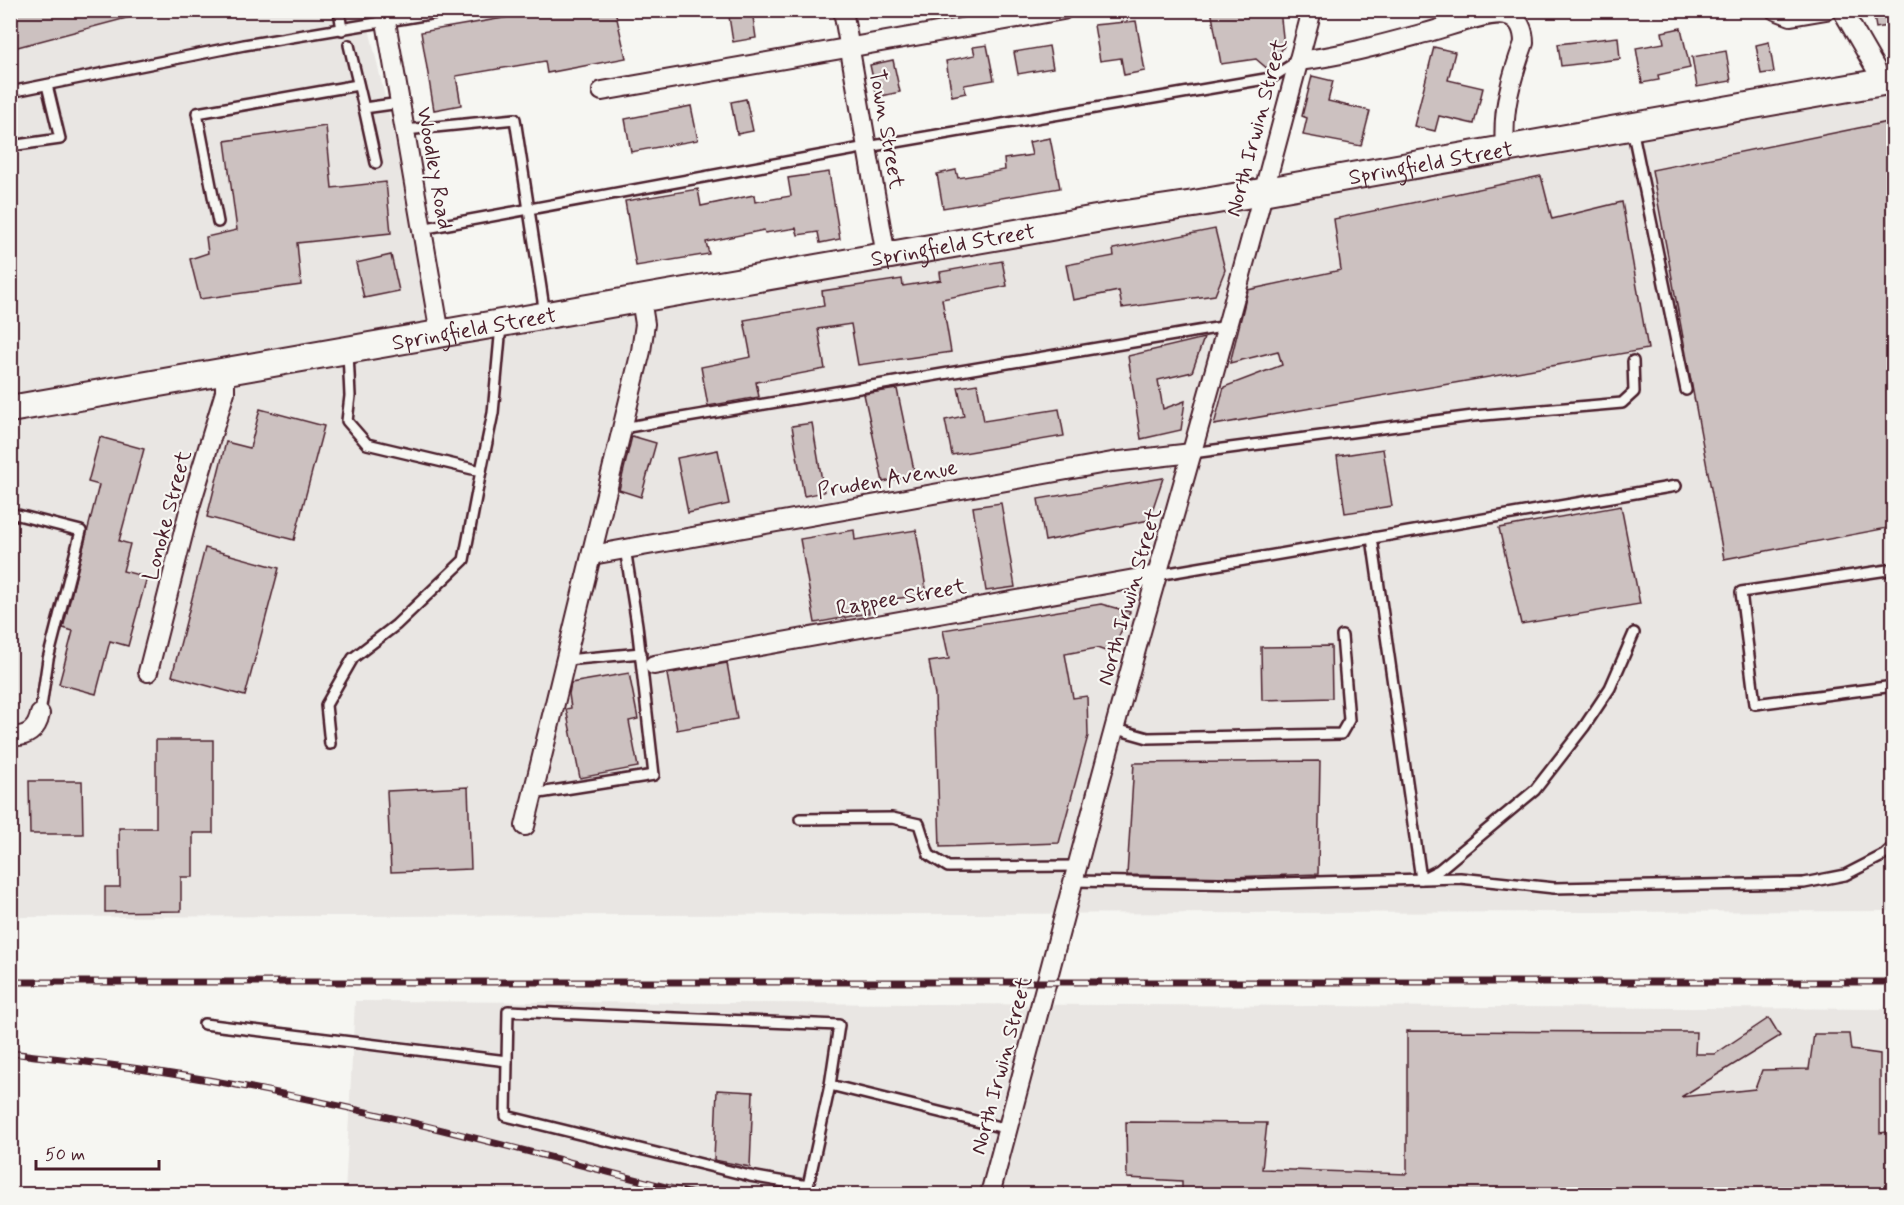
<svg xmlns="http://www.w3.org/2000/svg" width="1904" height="1205" font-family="Mynerve,sans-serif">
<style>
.built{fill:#e9e6e3}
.building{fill:#ccc1c0;stroke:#4a1f2b;stroke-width:1.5}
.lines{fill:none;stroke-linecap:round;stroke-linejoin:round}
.service-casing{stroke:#4a1f2b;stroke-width:14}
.minor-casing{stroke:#4a1f2b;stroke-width:22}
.secondary-casing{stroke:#4a1f2b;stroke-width:30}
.service{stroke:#f6f6f2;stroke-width:9}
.minor{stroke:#f6f6f2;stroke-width:18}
.secondary{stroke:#f6f6f2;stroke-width:26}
.rail-casing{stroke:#4a1f2b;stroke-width:7}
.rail{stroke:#f6f6f2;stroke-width:4.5;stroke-dasharray:14;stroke-linecap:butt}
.labels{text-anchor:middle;stroke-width:4.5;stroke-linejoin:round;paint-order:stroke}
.street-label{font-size:22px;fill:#4a1f2b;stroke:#f6f6f2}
</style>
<rect width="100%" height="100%" fill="#f6f6f2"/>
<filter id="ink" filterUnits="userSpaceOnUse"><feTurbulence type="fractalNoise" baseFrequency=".0167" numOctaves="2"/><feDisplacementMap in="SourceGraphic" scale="12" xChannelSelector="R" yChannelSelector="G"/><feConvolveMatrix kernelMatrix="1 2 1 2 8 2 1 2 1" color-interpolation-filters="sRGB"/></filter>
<g filter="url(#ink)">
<g class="built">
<polygon points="10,11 365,11 440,334 1893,94 1893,911 11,917"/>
<polygon points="355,1001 1893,1009 1893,1194 345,1194"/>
</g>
<g class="building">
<polygon points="10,10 138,10 138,15 10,49"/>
<polygon points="550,10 588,10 589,15 615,10 626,58 547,73 545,61 456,76 461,105 434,110 421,32"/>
<polygon points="728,10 752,10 756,38 733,42"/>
<polygon points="1211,10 1280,10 1284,46 1269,70 1256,59 1221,64"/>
<polygon points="1873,10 1893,10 1893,25 1876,28"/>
<polygon points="1136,21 1145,71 1124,75 1121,58 1100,61 1094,25"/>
<polygon points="1681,28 1690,68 1658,75 1659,80 1642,83 1636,48 1664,43 1662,32"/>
<polygon points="1618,37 1620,59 1561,66 1558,44"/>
<polygon points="1769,42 1774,72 1761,74 1756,45"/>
<polygon points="987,45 994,80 964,85 966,93 952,96 946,61 975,55 973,47"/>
<polygon points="1049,46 1053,68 1018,74 1014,52"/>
<polygon points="1434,47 1455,52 1448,80 1483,88 1474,124 1439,116 1435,131 1414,126"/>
<polygon points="1726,51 1731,81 1697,87 1692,57"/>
<polygon points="893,60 900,92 877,97 870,65"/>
<polygon points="1312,76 1333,81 1328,101 1370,111 1361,146 1303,135 1307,118 1302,116"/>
<polygon points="746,99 753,131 737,134 731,102"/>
<polygon points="691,106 698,140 631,152 625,119"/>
<polygon points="1893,121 1893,527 1724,559 1652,170"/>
<polygon points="326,126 332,188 386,182 391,233 297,243 301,285 200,299 190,259 208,253 206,237 237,230 225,141"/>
<polygon points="1050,138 1060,188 943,208 937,174 956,170 958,178 1005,170 1004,159 1032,155 1029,142"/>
<polygon points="829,172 840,239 820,243 818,232 798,235 796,228 765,233 764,230 706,242 709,254 636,266 625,201 698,189 701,206 754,195 755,202 791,196 788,178"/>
<polygon points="1541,176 1552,219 1622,202 1648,349 1214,425 1224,387 1282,365 1278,351 1230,363 1248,290 1341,270 1334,219"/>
<polygon points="1215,229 1225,270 1215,295 1122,308 1119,291 1073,300 1066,265 1114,256 1113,249"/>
<polygon points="391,255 399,291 364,298 356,263"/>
<polygon points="1002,261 1007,286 942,299 951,352 858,365 851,324 818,329 825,369 756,382 759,397 708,406 701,367 751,357 744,320 824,306 822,291 902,279 903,286 941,280 940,272"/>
<polygon points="1204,338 1192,372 1158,380 1163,409 1185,401 1181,430 1141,439 1128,356"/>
<polygon points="977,384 984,421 1059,409 1064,436 952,455 945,420 964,416 958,387"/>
<polygon points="897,389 915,475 883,482 864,394"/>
<polygon points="260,409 324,426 294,540 207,517 226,442 250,448"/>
<polygon points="812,423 824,492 804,496 792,426"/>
<polygon points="632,436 656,443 641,497 619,490"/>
<polygon points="100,437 144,449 119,541 130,544 123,571 147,577 128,646 110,641 96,694 59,684 73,631 63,628 99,485 88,482"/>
<polygon points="1383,449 1392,506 1345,513 1337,456"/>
<polygon points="718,450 729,504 688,513 677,458"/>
<polygon points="1163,478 1149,520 1045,541 1038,499"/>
<polygon points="1001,503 1015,587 986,591 973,507"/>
<polygon points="1621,506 1640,604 1521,624 1499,528"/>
<polygon points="854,530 855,540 916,530 927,594 867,603 869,613 815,623 800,539"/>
<polygon points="205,548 279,568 245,696 172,676"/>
<polygon points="1101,604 1130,612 1111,653 1097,648 1065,654 1073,698 1087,696 1088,736 1059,843 940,847 935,695 929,662 949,659 943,630"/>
<polygon points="1331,646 1332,698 1262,700 1261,647"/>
<polygon points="727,663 737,719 677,730 667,674"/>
<polygon points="629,673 638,719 629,721 638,767 580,778 566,709 571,708 569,694 571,683"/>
<polygon points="156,740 213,740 213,833 193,833 193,877 181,877 181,911 105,912 105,887 120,887 119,828 156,828"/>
<polygon points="1320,761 1318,874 1232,877 1127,875 1134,763"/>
<polygon points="29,781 82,781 83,834 30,834"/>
<polygon points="468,787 471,869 391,872 387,791"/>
<polygon points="1769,1018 1780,1036 1681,1097 1755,1089 1762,1070 1809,1069 1814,1034 1849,1034 1851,1050 1880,1054 1880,1133 1893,1131 1893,1194 1182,1194 1182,1181 1127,1178 1126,1122 1267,1123 1262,1169 1407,1174 1407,1031 1696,1032 1695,1054 1715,1054"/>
<polygon points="717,1090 753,1092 750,1167 714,1160"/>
</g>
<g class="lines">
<g class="service-casing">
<g id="service">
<polyline points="339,10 342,30"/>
<polyline points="349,45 364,108"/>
<polyline points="10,92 244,45 454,10"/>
<polyline points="1632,128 1686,390"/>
<polyline points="405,130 515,119 545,314"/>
<polyline points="10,146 60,139 47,85"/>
<polyline points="376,163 364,108 400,103"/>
<polyline points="218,222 197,113 358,85"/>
<polyline points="421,229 867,147 1271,78 1296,62"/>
<polyline points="348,352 350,396 347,421 367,444 481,471 493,413 501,326"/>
<polyline points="622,428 1228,326"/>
<polyline points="1192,453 1473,416 1622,403 1634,392 1633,361"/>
<polyline points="10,513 81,531 48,659 40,714"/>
<polyline points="1372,538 1421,879 1439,870 1535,790 1584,727 1610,688 1634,633"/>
<polyline points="1894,569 1741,592 1755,704 1894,686"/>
<polyline points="1157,575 1676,486"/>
<polyline points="566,660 641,653"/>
<polyline points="1116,729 1148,738 1341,734 1349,720 1342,636"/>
<polyline points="330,744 326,705 353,658 396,625 464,560 481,471"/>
<polyline points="533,794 654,775 637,625 625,548"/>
<polyline points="800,819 892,818 919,824 929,855 948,867 1079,866"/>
<polyline points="1074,881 1248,884 1460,878 1554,888 1804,883 1845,875 1884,855 1894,846"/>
<polyline points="204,1024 507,1061 508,1011 839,1025 830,1085 1008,1129"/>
<polyline points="507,1061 506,1116 750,1176 808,1186 830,1085"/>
</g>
</g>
<g class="minor-casing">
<g id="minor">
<polyline points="384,10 440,334"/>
<polyline points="843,10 886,256"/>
<polyline points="1775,10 1791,16 1826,10"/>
<polyline points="1842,10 1876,69 1880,82"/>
<path d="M1298,61C1341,56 1384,44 1425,33C1445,28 1488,11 1506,15C1520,18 1524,31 1524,43C1511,78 1502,110 1505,147"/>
<polyline points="602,91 1063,10"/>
<polyline points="592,555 1112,462 1192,453"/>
<polyline points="654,665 1157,575"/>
<polyline points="148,672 190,507 225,392 225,371"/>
<path d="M10,736C27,738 37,730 40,714"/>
<polyline points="525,826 641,351 645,324 641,299"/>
<path d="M990,1194C1046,988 1098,781 1157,575C1211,387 1262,200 1312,10"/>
</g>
</g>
<g class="secondary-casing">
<g id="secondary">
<path id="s1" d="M10,409L1119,215L1194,204L1894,80"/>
</g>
</g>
<use href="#service" class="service"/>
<use href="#minor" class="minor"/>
<use href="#secondary" class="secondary"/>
<g class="rail-casing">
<g id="rail">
<polyline points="10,982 1894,982"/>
<path d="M10,1053C60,1059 110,1064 159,1072C339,1099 517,1149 693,1194"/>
</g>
</g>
<use href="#rail" class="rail"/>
</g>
</g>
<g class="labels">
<g class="street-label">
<text transform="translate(1255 127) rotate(-75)" y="8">North Irwin Street</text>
<text transform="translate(888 129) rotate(80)" y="8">Town Street</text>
<text dy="8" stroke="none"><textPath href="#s1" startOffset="1442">Springfield Street</textPath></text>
<text transform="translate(436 168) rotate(80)" y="8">Woodley Road</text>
<text dy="8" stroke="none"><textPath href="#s1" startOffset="957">Springfield Street</textPath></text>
<text dy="8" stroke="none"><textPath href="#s1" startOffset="471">Springfield Street</textPath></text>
<text transform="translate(887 478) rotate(-10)" y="8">Pruden Avenue</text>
<text transform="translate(166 515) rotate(-75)" y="8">Lonoke Street</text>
<text transform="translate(901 596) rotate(-10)" y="8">Rappee Street</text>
<text transform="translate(1128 596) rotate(-74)" y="8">North Irwin Street</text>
<text transform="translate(1000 1065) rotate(-75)" y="8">North Irwin Street</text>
</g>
</g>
<rect width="1904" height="1205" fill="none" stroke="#f6f6f2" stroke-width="36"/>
<rect x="18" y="18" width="1868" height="1169" fill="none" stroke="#4a1f2b" stroke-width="2" filter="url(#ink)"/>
<path d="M36 1160v9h123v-9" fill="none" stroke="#4a1f2b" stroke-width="3"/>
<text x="45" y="1160" font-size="18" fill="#4a1f2b" stroke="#f6f6f2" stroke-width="4.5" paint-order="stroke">50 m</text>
</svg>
